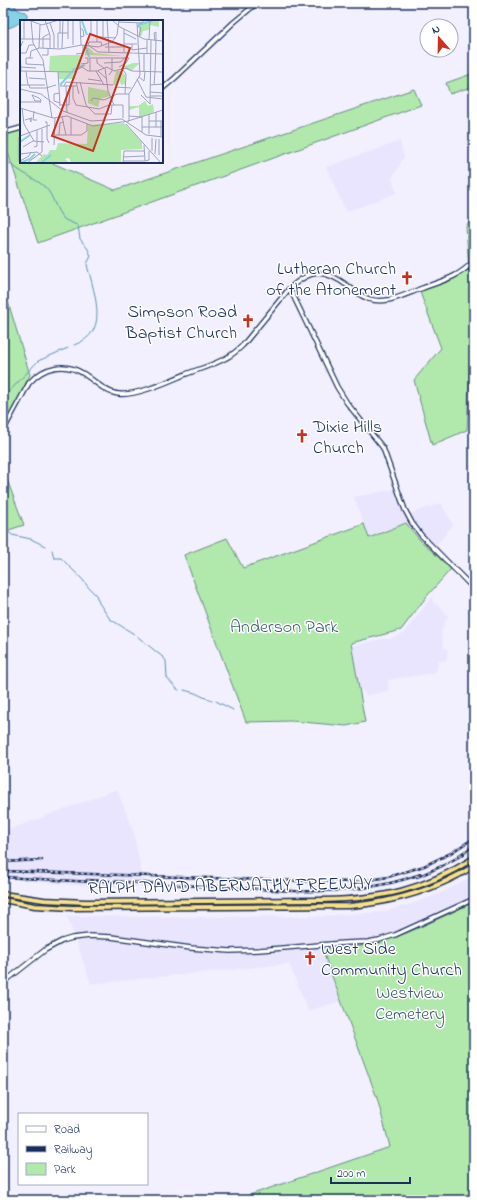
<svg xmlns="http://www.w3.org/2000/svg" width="477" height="1203" font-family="'Indie Flower',sans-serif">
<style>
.built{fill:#e9e5ff}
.green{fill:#b1e8ab;stroke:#668c84}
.water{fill:#85d1e5;stroke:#5b90af}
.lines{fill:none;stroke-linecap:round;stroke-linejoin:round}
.stream{stroke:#5b90af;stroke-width:1}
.secondary-casing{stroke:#1b2f5e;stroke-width:6}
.highway-casing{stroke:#1b2f5e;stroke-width:7}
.secondary{stroke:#fff;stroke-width:3.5}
.highway{stroke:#f9e181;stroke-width:4}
.rail-casing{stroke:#1b2f5e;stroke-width:2.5}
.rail{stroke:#fff;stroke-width:1;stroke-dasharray:3;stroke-linecap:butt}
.labels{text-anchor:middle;stroke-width:3;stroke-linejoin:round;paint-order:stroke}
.poi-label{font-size:18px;fill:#1b2f5e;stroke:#fff;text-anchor:end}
.park-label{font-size:18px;fill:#405d71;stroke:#fff}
.street-label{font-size:18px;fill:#1b2f5e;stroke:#fff}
.inset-river{fill:none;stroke:#85d1e5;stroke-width:2}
.inset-road{fill:none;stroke:#9ca3bf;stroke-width:1}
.view{fill:#c8321e;fill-opacity:0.15;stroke:#c8321e;stroke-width:2}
.inset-edge{fill:none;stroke:#1b2f5e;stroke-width:2}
</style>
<rect width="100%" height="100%" fill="#f2f0ff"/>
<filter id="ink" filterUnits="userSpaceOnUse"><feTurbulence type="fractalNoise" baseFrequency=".025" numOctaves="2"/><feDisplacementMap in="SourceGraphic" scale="8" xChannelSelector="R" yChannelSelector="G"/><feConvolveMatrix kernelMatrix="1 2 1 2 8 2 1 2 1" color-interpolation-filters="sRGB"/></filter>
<g filter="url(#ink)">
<g class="built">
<polygon points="400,141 404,157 392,179 397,193 346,212 326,167"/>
<polygon points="399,488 409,514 441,503 453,525 435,547 422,534 406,523 369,538 354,497"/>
<polygon points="434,594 432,600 435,604 442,608 448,616 441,633 444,648 447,649 449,652 447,652 447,660 438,662 437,669 435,673 389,680 388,691 367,696 358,687 352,646 382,639 389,639 403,634"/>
<polygon points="117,789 133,830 145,887 69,885 3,878 3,832"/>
<polygon points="474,876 474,899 371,944 353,947 322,949 341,1001 308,1011 289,964 91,984 67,916 192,917 319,916 381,912 414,903 440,893"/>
</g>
<g class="green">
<polygon points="474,73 474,86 450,94 446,83"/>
<polygon points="414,89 421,105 38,243 3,138 3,134 21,129 21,162 50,162 115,190"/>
<polygon points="474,215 474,263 469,270 474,273 474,345 471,347 467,430 432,445 414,380 441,348 418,287 452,278 469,270 466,226"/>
<polygon points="3,285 30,375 3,430"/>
<polygon points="3,469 24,525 3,532"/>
<polygon points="406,523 419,539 451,569 427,596 401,630 351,643 365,722 346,726 291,721 246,722 184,555 227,538 243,568 364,524 369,538"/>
<path d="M474,902V1200H235L390,1147L377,1098L322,949C338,948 355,948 371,944C407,936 441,917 474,902Z"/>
</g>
<path class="water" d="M6,3H13L18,10L25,12L27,14V17C20,22 13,29 3,28V4Z"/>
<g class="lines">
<g class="stream">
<path d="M3,156C13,170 32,176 45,187C54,196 55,210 64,219C68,222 74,223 78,226L80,239L88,249L91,256L87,264L88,269C91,278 93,287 95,296C99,318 99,336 74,345"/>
<polyline points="3,398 38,361 68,348"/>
<polyline points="3,526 12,535 31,539 45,546"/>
<polyline points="52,550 54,558 61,558 83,580 88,587 96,595 99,603 110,619 134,634"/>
<polyline points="138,637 164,658 166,661 167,678 177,689 179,690"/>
<polyline points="184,690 195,693 212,701"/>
<polyline points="216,701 233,710"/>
</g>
<g class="secondary-casing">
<g id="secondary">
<polyline points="162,89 175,78 233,23 257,3"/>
<polyline points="3,133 21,128"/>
<polyline points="289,289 292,293 337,387 347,403 383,448 405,510 412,523 421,535 474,589"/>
<path d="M3,431L29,383C44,366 65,362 84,374C95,381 106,393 119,394C137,396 169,381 186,374C199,369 214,365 226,358C232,355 238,350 243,345L289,289C311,268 325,269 348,286C355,291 361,297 369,299C375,301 382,301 388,300C400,298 411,292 423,288C433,284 444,281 454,276C462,272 468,267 474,261"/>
<polyline points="3,983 45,950 62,941 72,938 90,936 111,937 191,948 230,951 259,950 344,943 368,942 379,940 395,935 474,899"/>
</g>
</g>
<g class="highway-casing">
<g id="highway">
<path d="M3,894L44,900L86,902L323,900C382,899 424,890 474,858"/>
<path d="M3,900L35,906L72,908L350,906C395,902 436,890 474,866"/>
</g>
</g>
<use href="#secondary" class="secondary"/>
<use href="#highway" class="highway"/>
<g class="rail-casing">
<g id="rail">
<polyline points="459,855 474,846"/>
<polyline points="3,862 42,860"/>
<polyline points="3,871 302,881 358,882 388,877 424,866 449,854 474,838"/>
<polyline points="3,877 93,882"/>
<polyline points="417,877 442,866 464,854"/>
<path d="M87,880L294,891C339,892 379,889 421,874"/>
</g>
</g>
<use href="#rail" class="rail"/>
</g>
</g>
<defs>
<g id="church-bare" transform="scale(1.08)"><path d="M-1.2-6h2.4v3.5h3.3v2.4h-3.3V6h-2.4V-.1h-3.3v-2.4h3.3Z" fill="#c8321e" stroke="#fff" stroke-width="2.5" paint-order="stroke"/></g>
</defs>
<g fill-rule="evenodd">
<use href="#church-bare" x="407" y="278"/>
<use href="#church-bare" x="248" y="321"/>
<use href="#church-bare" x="302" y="436"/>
<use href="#church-bare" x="310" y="958"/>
</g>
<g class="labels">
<g class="poi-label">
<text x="396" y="274">Lutheran Church<tspan x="396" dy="21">of the Atonement</tspan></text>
<text x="237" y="317">Simpson Road<tspan x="237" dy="21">Baptist Church</tspan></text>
<text x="313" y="432" text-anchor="start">Dixie Hills<tspan x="313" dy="21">Church</tspan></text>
<text x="321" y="954" text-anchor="start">West Side<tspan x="321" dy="21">Community Church</tspan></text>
</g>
<g class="park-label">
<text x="284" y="632">Anderson Park</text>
<text x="410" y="998">Westview<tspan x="410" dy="21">Cemetery</tspan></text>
</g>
<g class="street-label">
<text transform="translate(230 885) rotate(-1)" y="6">RALPH DAVID ABERNATHY FREEWAY</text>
</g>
</g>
<g transform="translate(20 20)">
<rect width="143" height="143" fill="#f2f0ff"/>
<path d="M139,0V7L130,5L129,10L123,11L121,17L119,16V2ZM66,25L74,33L102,36L65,35ZM42,35H61L60,47L55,52V59H38V51H29L30,36ZM113,43H120L111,51L105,49L101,51L105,55V64L101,65L99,58L96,65H93L96,51H101L102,47ZM68,67L88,71L90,76L80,79L78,87L68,83ZM125,81L128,86L133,84L134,92L119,98V87L109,90V86H118ZM104,103L122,122V129L101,130V143H51L49,138L45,139L50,143H15L24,134L27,135L30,130H36L38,123L67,124L68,105Z" fill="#b1e8ab"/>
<path class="inset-river" d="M62,1L67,15M120,3L119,5L134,0M65,25L69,37M52,50L65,45M40,65L51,53M0,122L10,115M0,143L10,139L15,134M21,143L31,135"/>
<path class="inset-road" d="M4,0V19M11,0L13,23L23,40L32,98M25,0L30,15V28M40,0V13M60,0L61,25M71,0V13M87,0L89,32M92,0L100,7L124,19L143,21M11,1L22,5L39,0M99,2L122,3L124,0M30,3L34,15V28M117,6L121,8L119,16M104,13L116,19M60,17L64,16L63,10L60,8M80,17L96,18M83,17V0M0,19H30M48,19V0M129,20L130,0M135,21L134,13L136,12V21M77,22V0M104,24H117M112,24V30L127,28M53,25V0M68,25L78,32L143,34M68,25L69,22H81L82,26M85,27H104M19,28L20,5M23,28V17L29,14M38,28V13H48M42,28L43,0M104,32V9M0,33H6L9,25H14M56,34L63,33V25M127,34V20M22,35H28V28M10,38L11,31L19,28L40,29L62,25L78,27L92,22L97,15L99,0M13,38H6V44L24,45M69,38H109L106,43L99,47M77,38V43L84,48M84,43L101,42L105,37M61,44L68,43V38H65M0,47L16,48M85,48L88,71L94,85M103,50L106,54L105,74M0,51L53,52L62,47L68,51H77L87,47L94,51L106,48L112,51L143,52M1,51L0,28L3,21M6,51L8,65M70,51V38M76,51L84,65M78,51L87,59M38,52L40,85M124,52V34M135,52L136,21M89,55L92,51V38M119,57L124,61L125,52M9,58L25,59M68,59L81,61M117,59L126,77L143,79M56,62L59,74M60,62L66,85L75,94H91L92,85M0,65H25M9,65L10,68H26L36,65M130,65L143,64M134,65L135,52M40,66H56M44,66L46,62L93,65M46,66L47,93M53,66V78L56,85L79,89L89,85H103V98M95,67L111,68M0,69L21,74L43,91L71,101L102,99L126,115L143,117M130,72L143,73M121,75L130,84L131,20M130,76H143M71,81L73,78L84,80L97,74H109M0,82H21M21,82H20L21,81V80L19,78L12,75L15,81H21M40,83L34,81V74L40,73M39,85H49L50,66M0,88L33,98L47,96L73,106L109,101M2,88L4,104L14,121M14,91L13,100H17M109,96L122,97V112M42,97L46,115M5,100L12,98L10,99L11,102V99M108,101L143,90M109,101V74L120,55L117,3M129,101H143M25,102H27V119L29,123M106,104L141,143M122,107H143M136,107V92M129,114V94M35,115H61L67,111V104M39,115L40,103L44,102M51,115V98M0,116L30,105M141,116V101M34,125L35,98M124,125L125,141M3,127L13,121L24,122M14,127L17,126V110M132,131V118M0,134L17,132L22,136M135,134L136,119M139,135V119M103,137L124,136M0,141L9,136L11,132M103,141H125M125,141L129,140V131M7,143L22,132V109M103,143L104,131H124"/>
<path class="view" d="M70,14L110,28L73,131L32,116Z"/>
<rect width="143" height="143" class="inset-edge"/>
</g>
<rect width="477" height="1203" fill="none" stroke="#fff" stroke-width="16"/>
<rect x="8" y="8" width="461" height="1187" fill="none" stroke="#1b2f5e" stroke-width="1.5" filter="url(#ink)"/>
<rect x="18" y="1113" width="130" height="72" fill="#ffffff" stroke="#a4acbf"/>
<rect x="26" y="1126" width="20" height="6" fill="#ffffff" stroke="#a4acbf"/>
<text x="54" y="1133" font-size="12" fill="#1b2f5e">Road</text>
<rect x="26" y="1146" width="20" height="6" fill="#1b2f5e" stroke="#a4acbf"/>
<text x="54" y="1153" font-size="12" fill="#1b2f5e">Railway</text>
<rect x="26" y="1163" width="20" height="12" fill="#b1e8ab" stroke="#a4acbf"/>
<text x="54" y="1173" font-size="12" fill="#1b2f5e">Park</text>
<g transform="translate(439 38) rotate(340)"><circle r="19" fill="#ffffff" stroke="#a4acbf"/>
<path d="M0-3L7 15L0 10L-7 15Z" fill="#c8321e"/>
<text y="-6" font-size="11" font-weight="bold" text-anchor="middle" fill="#1b2f5e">N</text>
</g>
<path d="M331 1177v6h79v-6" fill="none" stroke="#1b2f5e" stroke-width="2"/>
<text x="337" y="1177" font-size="12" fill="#1b2f5e" stroke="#ffffff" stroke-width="3" paint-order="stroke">200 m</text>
</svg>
